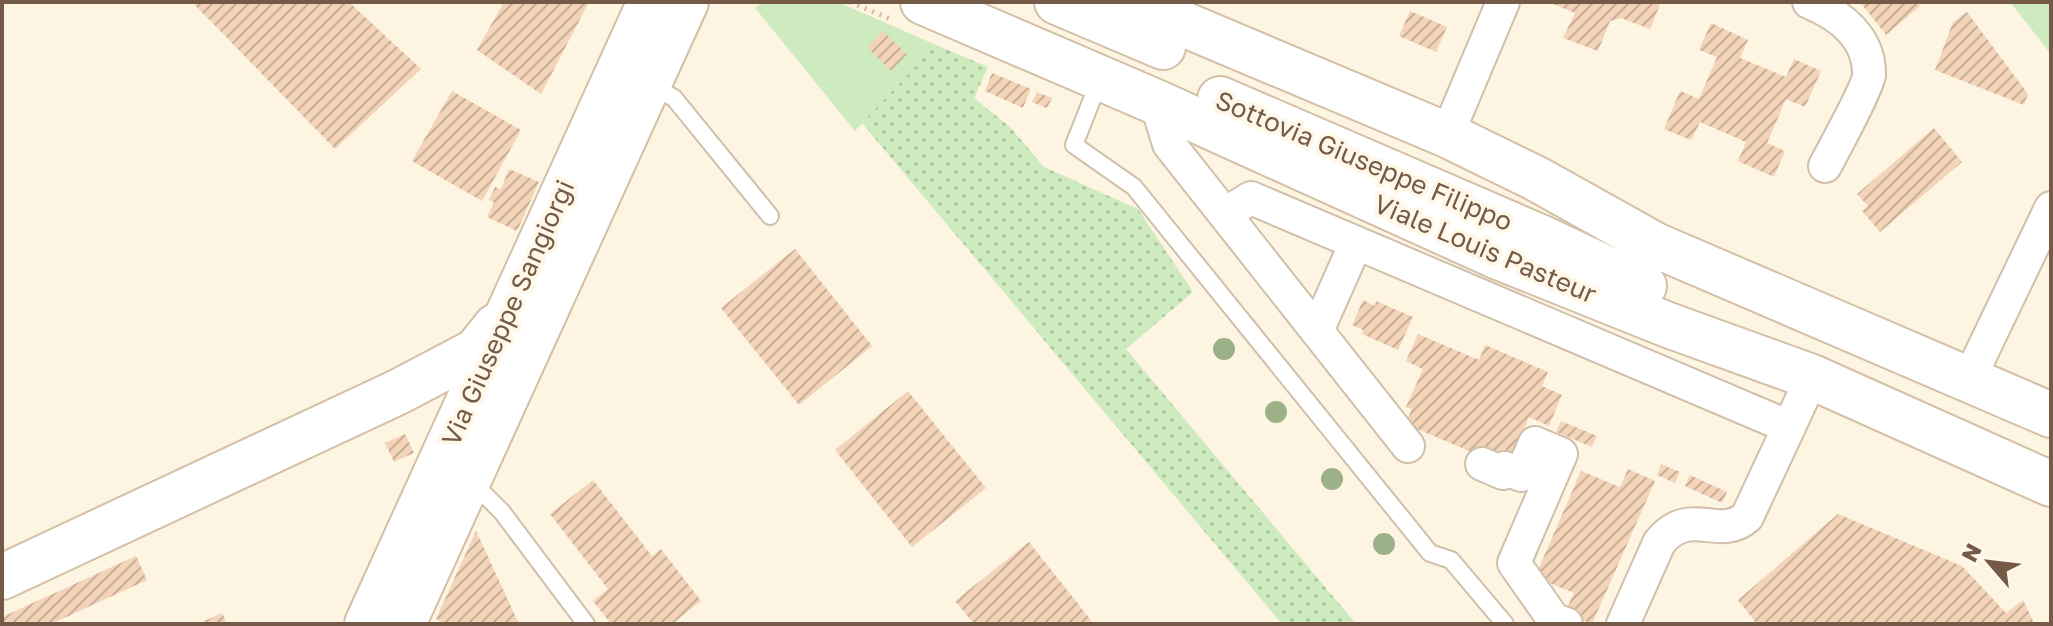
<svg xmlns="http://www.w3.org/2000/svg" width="2053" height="626" font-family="'Golos Text',sans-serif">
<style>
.grass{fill:#cdebbf}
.garden{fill:url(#garden-dots)}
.building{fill:url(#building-hatch)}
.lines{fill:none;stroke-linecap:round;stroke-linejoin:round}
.service-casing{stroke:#d0bfab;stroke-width:20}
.minor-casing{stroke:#d0bfab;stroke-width:36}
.secondary-casing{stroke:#d4bfa7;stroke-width:48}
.path{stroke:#d8b89b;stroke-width:5;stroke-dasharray:2 6;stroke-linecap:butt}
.service{stroke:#fff;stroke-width:16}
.minor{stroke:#fff;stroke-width:32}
.secondary{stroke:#fff;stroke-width:44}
.tree{fill:#9cb188}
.labels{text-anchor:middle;stroke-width:8;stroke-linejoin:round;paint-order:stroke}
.street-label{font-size:26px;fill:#755b47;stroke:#fff8e8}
</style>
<defs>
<pattern id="garden-dots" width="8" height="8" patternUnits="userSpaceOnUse" patternTransform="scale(2)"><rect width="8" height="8" fill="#cdebbf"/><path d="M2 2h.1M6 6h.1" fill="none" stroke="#abc19d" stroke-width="1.8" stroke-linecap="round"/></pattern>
<pattern id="building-hatch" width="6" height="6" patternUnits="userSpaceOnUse" patternTransform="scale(2)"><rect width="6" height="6" fill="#f3d4b8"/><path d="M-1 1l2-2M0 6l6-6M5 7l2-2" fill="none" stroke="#c9af97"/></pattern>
</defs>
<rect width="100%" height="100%" fill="#fdf4e1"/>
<g class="grass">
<polygon points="762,2 838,2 936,45 855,131 755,8"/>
<polygon points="2010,2 2051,2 2051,54"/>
</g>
<polygon class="garden" points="936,45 988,67 974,98 1010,127 1044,167 1138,209 1193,292 1126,349 1356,624 1282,624 862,123"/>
<g class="building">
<polygon points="192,2 349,2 421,69 335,149"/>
<polygon points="504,2 589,2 541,94 477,50"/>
<polygon points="1548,2 1661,2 1650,29 1621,18 1610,21 1598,51 1563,38 1575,13"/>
<polygon points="1860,2 1916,2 1920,6 1886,35"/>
<polygon points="1410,11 1447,27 1436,52 1399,36"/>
<polygon points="1967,12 2028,94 2024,105 1935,70 1953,22"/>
<polygon points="1711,23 1748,40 1740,58 1786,77 1794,59 1821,71 1805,107 1786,99 1767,143 1785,151 1774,177 1738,161 1746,142 1700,122 1691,140 1664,129 1680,91 1699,99 1717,57 1699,50"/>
<polygon points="883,31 907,54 891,71 867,47"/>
<polygon points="992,73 1031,89 1023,108 985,91"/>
<polygon points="452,91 521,130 482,201 412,161"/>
<polygon points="1037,92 1052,98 1047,108 1032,102"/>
<polygon points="1934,128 1962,162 1880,232 1862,211 1868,206 1857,194"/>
<polygon points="509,169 539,182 517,231 487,217 494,202 489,200 495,187 501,189"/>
<polygon points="795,249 872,346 799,405 721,308"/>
<polygon points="1363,300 1375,306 1376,301 1413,317 1398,350 1362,334 1363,330 1352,325"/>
<polygon points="1418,334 1479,360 1485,345 1548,372 1542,386 1562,395 1549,426 1529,417 1514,454 1504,449 1498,463 1405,424 1412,409 1406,407 1423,369 1406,361"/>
<polygon points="908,391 986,488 912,547 835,450"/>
<polygon points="1561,421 1597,436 1592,447 1556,432"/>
<polygon points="405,434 414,453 394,462 385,443"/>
<polygon points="1661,464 1680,472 1675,483 1657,475"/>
<polygon points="1628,469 1655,481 1592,624 1565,612 1574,593 1535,577 1581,471 1620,487"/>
<polygon points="1690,475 1727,492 1722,503 1685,486"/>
<polygon points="593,480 652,556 661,549 701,601 672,624 611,624 593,601 608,589 550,514"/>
<polygon points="1838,514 1962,566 2006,613 2023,600 2034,623 1757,624 1738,600"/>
<polygon points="476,531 519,624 446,624 436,619"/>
<polygon points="1029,542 1094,624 974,624 955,601"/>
<polygon points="136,556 147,580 51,624 2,624 2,617"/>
<polygon points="222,613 227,624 205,624 204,621"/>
</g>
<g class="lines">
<g class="service-casing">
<g id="service">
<polyline points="1100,79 1074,145 1134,187 1430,553 1451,560 1505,624"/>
<polyline points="651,85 674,98 770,216"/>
<polyline points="472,482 502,512 586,624"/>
</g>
</g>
<g class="minor-casing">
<g id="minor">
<path d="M1809,2C1840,15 1870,38 1869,75C1868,87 1833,151 1825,166"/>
<polyline points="1156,102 1169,144 1408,446"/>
<polyline points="1447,135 1503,2"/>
<polyline points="1225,214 1251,198 1789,427 1812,377"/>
<polyline points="1317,331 1356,243"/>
<polyline points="1969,379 2051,208"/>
<polyline points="1482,464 1503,473 1505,468 1521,475 1535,443 1561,454 1514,563 1554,620 1566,624"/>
<path d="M1623,624L1659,543C1690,504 1718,542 1747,517L1789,427"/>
</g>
</g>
<g class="secondary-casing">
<g id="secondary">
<polyline points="923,2 1156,102 1496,256 1668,325 1812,377 2051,484"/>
<polyline points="1057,2 1163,47"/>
<polyline points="1131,2 1447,135 1537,179 1655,245 2051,415"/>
<polyline points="1220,99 1540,237 1644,286"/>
<polyline points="2,577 398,392 476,351 496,326"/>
<polyline points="367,624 650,2"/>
<polyline points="403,624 686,2"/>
</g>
</g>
<polyline class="path" points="850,2 893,20"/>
<use href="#service" class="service"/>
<use href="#minor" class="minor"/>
<use href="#secondary" class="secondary"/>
</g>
<g class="tree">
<circle cx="1224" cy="349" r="11"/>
<circle cx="1276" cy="412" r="11"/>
<circle cx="1332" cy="479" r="11"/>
<circle cx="1384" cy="544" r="11"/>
</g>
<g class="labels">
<g class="street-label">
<text transform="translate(1364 161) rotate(23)" y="9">Sottovia Giuseppe Filippo</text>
<text transform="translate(1485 249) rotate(23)" y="9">Viale Louis Pasteur</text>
<text transform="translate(508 313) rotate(-66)" y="9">Via Giuseppe Sangiorgi</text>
</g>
</g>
<rect width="2053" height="626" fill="none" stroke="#755b47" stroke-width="8"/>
<g transform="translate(1989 562) rotate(298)" stroke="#fff8e8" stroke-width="6" paint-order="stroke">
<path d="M0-6L14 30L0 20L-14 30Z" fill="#755b47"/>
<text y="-12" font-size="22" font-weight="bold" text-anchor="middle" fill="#755b47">N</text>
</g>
</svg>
